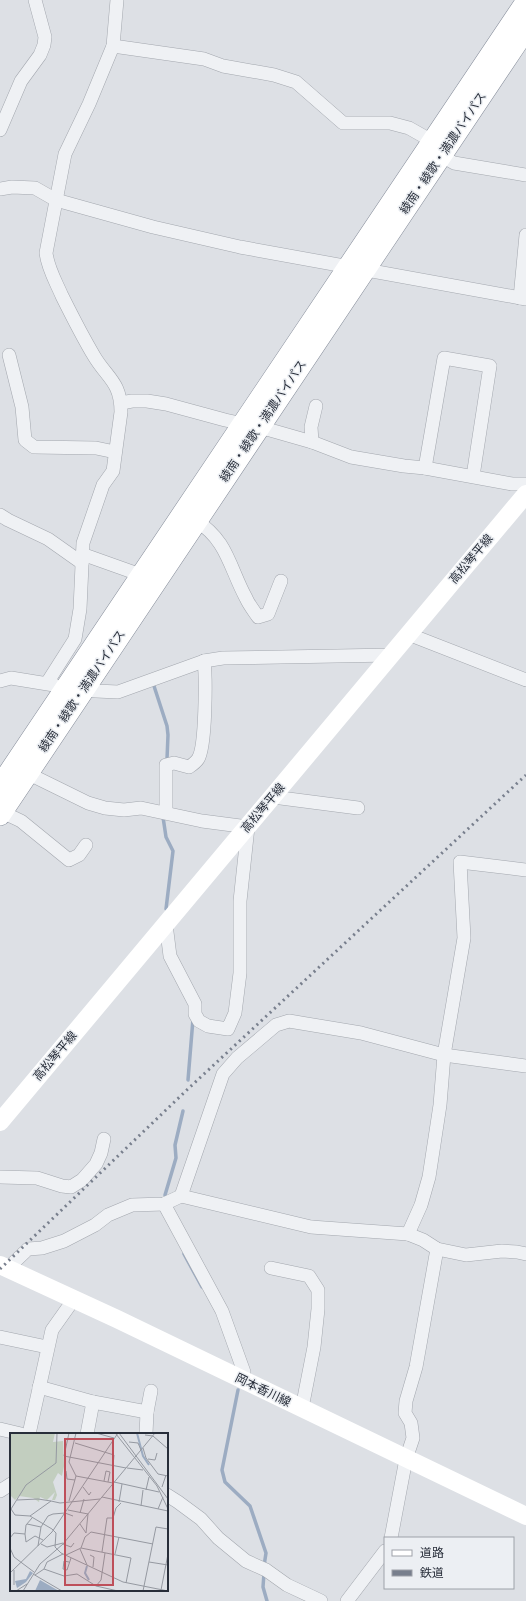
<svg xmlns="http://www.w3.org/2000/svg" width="526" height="1601" font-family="'Fira Sans','Noto Sans JP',sans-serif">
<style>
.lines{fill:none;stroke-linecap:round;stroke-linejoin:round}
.stream{stroke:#9cacc2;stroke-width:3.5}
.minor-casing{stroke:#a3a7ae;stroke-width:14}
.trunk-casing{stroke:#868d9a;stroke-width:22}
.minor{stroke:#eff1f4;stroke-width:13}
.secondary{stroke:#fff;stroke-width:18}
.trunk{stroke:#fff;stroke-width:21}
.rail{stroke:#787f8d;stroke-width:3;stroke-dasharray:2 4;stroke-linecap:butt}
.labels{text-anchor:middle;stroke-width:3;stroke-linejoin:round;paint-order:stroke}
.street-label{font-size:12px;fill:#282e3a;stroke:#eceff3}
.inset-river{fill:none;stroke:#9cacc2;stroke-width:2}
.inset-road{fill:none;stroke:#9599a1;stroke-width:1}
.view{fill:#be4f5a;fill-opacity:0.15;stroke:#be4f5a;stroke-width:2}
.inset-edge{fill:none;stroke:#282e3a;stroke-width:2}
</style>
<rect width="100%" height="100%" fill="#dde0e5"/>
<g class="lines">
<g class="stream">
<polyline points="153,683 167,726 168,735 167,759"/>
<polyline points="163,817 166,837 173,851 166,909"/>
<polyline points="188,1080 193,1019"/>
<polyline points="165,1195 176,1158 175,1145 183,1111"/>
<polyline points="184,1254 202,1287"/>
<polyline points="238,1390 222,1470 225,1482 250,1506 266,1553 264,1566"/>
<polyline points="264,1573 263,1587 267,1601"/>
</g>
<g class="minor-casing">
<g id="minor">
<polyline points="113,46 204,59 223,66 274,75 296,82 343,123 390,123 409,128 432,141 442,156 454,163 526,175"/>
<polyline points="0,130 21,81 40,55 44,45 45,37 35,0"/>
<polyline points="0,189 12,187 35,188 56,200 153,227 240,247 526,299"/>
<polyline points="520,298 526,235"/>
<polyline points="9,355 22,407 25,440 34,447 96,448 115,452"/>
<polyline points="121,403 132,401 147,401 166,404 225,420 270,430 312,442 351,457 404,466 425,468 512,484 526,484"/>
<polyline points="312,442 311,427 316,406"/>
<polyline points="425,468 444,358 490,366 473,476"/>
<polyline points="0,515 8,520 48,539 82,563"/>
<path d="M196,521C227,539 230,569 246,598C249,605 254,611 258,617L268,614L281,581"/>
<polyline points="82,554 141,575"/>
<polyline points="408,634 526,680"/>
<polyline points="0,681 11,678 54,685"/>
<path d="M47,683L75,639L80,609L83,543L103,485L113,471L121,412C121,382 107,378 94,356C82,336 72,316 62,296C56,282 48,269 46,253L65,154L89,104L113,46L117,0"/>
<polyline points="79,689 96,691 118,692 204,661 223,658 392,655"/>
<polyline points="27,773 88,803 105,808 124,810 141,808 202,821 248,827 240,901 240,973 235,1013 228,1029 208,1026 199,1021 195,1014 195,1004 170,956 166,924"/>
<polyline points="273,797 358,808"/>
<path d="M166,812V765L174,763L189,767C192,765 196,762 198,759C206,747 206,677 204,661"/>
<polyline points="0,813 2,812 21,821 69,860 79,855 86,845"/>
<polyline points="0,1177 37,1178 62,1186 71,1187 82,1180 96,1164 101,1153 104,1139"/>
<polyline points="181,1196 311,1227 408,1234 423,1240 437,1249 466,1255 502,1251 517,1252 526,1254"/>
<polyline points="164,1204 222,1311 244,1372 243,1380"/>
<polyline points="408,1234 421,1205 429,1177 440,1105 444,1055 464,938 460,862 526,870"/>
<polyline points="8,1268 28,1249 42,1248 64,1241 95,1225 108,1215 132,1205 164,1204 181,1196 223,1074 237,1058 276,1025 289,1021 361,1033 444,1055 526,1066"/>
<polyline points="271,1268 309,1276 318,1290 318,1309 314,1347 302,1408"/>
<polyline points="0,1337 47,1347"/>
<polyline points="39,1387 93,1402 147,1412"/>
<polyline points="0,1429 21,1434"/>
<polyline points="29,1434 52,1330 74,1299"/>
<polyline points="87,1434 93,1402"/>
<polyline points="146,1434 147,1412 151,1391"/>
<polyline points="0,1491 11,1484"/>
<polyline points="167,1495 178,1502 201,1519 218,1538 246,1561 266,1570 287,1585 321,1601"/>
<polyline points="391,1538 406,1459 413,1438 411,1423 405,1413 406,1401 416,1367 437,1249"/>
<polyline points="347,1601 385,1551"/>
</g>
</g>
<g class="trunk-casing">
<g id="trunk">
<polyline points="0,786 526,2"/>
<polyline points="0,815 526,29"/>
</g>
</g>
<use href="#minor" class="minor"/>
<g class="secondary">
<polyline points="0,1122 526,494"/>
<polyline points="0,1265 117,1319 526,1516"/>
</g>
<use href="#trunk" class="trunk"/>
<polyline class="rail" points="0,1269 190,1087 526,775"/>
</g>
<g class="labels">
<g class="street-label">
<text transform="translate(443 153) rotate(-56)" y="4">綾南・綾歌・満濃バイパス</text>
<text transform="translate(263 421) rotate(-56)" y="4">綾南・綾歌・満濃バイパス</text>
<text transform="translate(471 559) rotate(-50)" y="4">高松琴平線</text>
<text transform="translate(82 691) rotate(-56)" y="4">綾南・綾歌・満濃バイパス</text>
<text transform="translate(263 808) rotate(-50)" y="4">高松琴平線</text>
<text transform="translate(55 1056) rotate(-50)" y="4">高松琴平線</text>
<text transform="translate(263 1390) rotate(26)" y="4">岡本香川線</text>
</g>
</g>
<g transform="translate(10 1433)">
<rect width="158" height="158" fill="#dde0e5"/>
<path d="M0,0H45L43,9L53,8L54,33L52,43L48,40L43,49L47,62L45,67H42L45,59L37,67L30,64L29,69L23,65L9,63L5,67L1,63Z" fill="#c2cebf"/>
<path d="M20,138L23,140L16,149L7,155L5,148L16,146ZM30,147L49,158H25Z" fill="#9cacc2"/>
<path class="inset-river" d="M127,0L133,23L139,32M77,133L75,140L79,147"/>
<path class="inset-road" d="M59,0L54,23L116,35M86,0L104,5M109,0L158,66M106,1L147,53L158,76M135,2L143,3L158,16M119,9L128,10L131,17M65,10L104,22L103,33M133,15L136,25L148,41L158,43M138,26L145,27L147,20M117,35L133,37M56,38L57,46L65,47M66,43L103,50M94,48L96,38L100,39L98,49M104,49L149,59M73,54L79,62L81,59M152,54L156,42M136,57L139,44M92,64L158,78M7,67L28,66L41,68M59,68L66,43L59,29L66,0M109,69L112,51M131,73L133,57M148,76L153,64M58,77L78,81L76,100L70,91M70,80L74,66M20,83L41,68L50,70L90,66M17,91L31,94L38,83L43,81L55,80L63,83M42,96L20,83L5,82L1,76L16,52L46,30L47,0M42,96L46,100L45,114L51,120L113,149L158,158M15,101L16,109L25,103L33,107M0,105L4,100L15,101L16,92L22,85M31,111L37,114L53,110M53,111L61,114L64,110M28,113L31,94M0,115L4,124L24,139M71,115L121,125L116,150M70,116L77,132M92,119L97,85H103L106,75L111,70M105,121L109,104M56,122L71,115L75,104L81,99L143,111M80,122L84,124L83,134M59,129L54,128L53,136L57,137L61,125M139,129L158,132M34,136L54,143L67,141L86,153L108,158M0,140L42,99L108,0M23,141L52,158M25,142L34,136L37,129L53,121M4,152V137M86,153L91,147L95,120M151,157L158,121M6,158L17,151M13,158L30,131L53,111L145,0M133,158L146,94L158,96"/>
<path class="view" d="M55,6H103V152H55Z"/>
<rect width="158" height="158" class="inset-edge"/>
</g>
<rect x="384" y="1537" width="130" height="52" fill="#eceff3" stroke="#9ea2a9"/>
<rect x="392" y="1550" width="20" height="6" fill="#ffffff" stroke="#9ea2a9"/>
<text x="420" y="1557" font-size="12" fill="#282e3a">道路</text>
<rect x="392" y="1570" width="20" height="6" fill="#787f8d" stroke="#9ea2a9"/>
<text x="420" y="1577" font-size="12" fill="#282e3a">鉄道</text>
</svg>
